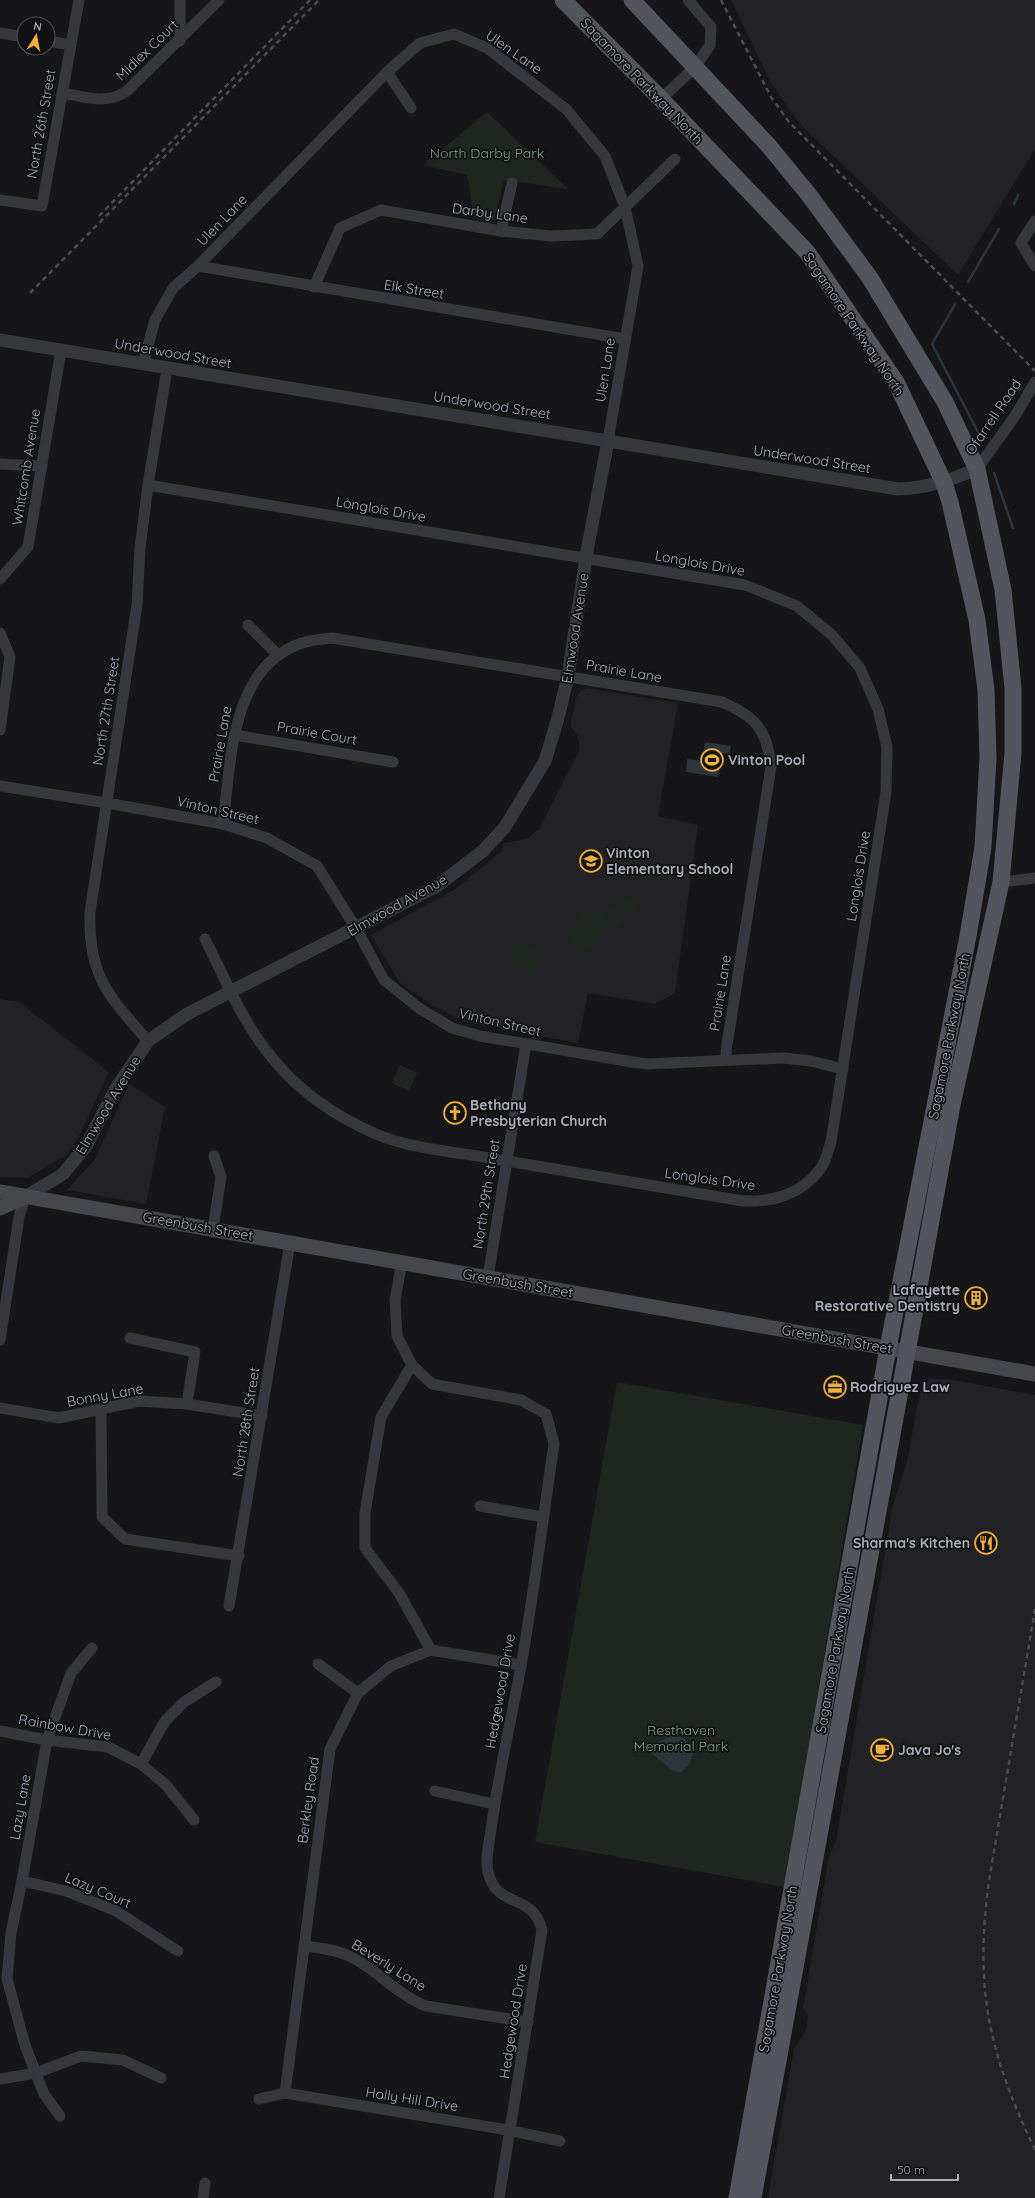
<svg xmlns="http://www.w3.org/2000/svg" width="1035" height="2198" font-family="Quicksand,sans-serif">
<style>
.built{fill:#222225}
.green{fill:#1e261f}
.water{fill:#2c353c}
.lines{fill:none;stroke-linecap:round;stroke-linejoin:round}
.stream{stroke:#2c353c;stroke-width:2.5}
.minor{stroke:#37383d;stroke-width:11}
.tertiary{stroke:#37383d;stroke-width:13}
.secondary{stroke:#45474d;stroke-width:15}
.primary{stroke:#53555c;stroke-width:17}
.rail{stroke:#4a4c52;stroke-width:2.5;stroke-dasharray:5 4;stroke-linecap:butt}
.labels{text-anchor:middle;stroke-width:3.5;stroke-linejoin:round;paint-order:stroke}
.street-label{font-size:14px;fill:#a8adb8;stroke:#111113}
.park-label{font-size:14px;fill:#7fa381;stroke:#111113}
.poi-label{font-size:14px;font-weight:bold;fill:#a8adb8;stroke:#111113;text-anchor:start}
</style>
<rect width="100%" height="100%" fill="#161618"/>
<g class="built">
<polygon points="731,0 1035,0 1035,149 958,275 799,123 771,83"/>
<polygon points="586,688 678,703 658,816 698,825 675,993 655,1004 588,993 578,1043 466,1022 432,1005 400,983 371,935 454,890 501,852 504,843 527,839 539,829 580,749 577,735 571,727 571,722 577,694"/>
<polygon points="0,999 19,1002 109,1072 78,1138 65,1156 27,1178 0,1177"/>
<polygon points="129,1084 165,1107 146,1204 67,1190 95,1159"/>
<polygon points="930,1378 953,1380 1035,1395 1035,2198 768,2198 794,2049 806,2030 808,2016 803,2008 829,1857 836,1841 893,1505 908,1458 917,1407 922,1389"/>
</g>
<g class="green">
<polygon points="487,112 568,189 504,180 494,220 474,217 467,175 423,165"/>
<polygon points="624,896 646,902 616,927 607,914 592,952 568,943 583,905 604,913"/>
<polygon points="515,941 541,949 534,974 507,966"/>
<polygon points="400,1065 417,1073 409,1091 392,1083"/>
<polygon points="617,1382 863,1425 785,1887 535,1842"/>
</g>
<g class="water">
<polygon points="705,742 731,746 729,754 722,753 718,777 686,772 687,759 702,761"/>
<path d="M674,1735C698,1740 698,1760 680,1773L673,1771L650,1752L652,1744Z"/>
</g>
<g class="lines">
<g class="stream">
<polyline points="1014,204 1018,195"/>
<polyline points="968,282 999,229"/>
<polyline points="955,304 932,344 980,436"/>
<polyline points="994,473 1013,528"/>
</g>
<g class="minor">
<polyline points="180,0 180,41"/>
<polyline points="0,33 24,37"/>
<polyline points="48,41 71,45"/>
<polyline points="387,72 411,108"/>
<path d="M62,93C85,97 107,105 127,91L219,0"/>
<polyline points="661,99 696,66 710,45 711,27 688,0"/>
<polyline points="0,200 42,206 79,0"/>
<polyline points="1035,221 1021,243 1035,266"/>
<polyline points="501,231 512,183"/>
<polyline points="198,266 625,339"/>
<polyline points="314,287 340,228 381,210 501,231 551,236 597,234 675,159"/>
<polyline points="143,364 155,320 173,288 198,266 387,72 420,43 454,34 487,48 566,109 605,156 625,207 638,266 608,441"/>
<polyline points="0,464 42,466"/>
<polyline points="977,469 1015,416 1035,382"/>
<path d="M148,485L745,585L797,606L832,635L860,668L878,709L887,747L886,792L831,1142C828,1150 826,1161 821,1168C801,1195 774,1202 743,1201C660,1187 578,1173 495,1159C458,1152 410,1149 376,1134C337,1117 300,1092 273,1059C243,1024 226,980 205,939"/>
<polyline points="0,579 28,547 61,350"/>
<polyline points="248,625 278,655"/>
<polyline points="0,633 10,657 0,730"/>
<polyline points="235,735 393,762"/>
<polyline points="0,786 107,803 223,824 267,838 317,866 356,928 384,980 419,1008 452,1028 480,1036 632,1062 647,1064 783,1058 811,1061 843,1069"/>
<path d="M223,824C231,762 230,670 299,644C309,640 322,639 332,638L722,702C756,717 767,729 771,767L726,1051V1060"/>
<polyline points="1001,882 1035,878"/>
<path d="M148,1041C108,995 88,976 90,912L137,605L140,548L148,485L167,369"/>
<polyline points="213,1229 221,1177 214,1156"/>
<path d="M402,1262L395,1300L397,1336L412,1365L432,1384L521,1400L546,1414L554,1444C543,1518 534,1593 521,1666C511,1721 498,1775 491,1830C489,1843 485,1859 488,1872C497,1910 533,1892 542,1930L499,2198"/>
<polyline points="488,1277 526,1044"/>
<polyline points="130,1338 195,1352 187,1404"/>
<polyline points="0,1340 19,1217 25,1197"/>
<polyline points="412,1365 381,1417 365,1513 365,1548 399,1593 431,1650"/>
<polyline points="0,1408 59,1418 139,1401 187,1404 262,1416"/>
<polyline points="101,1409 102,1517 125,1539 239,1556"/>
<polyline points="480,1506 543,1517"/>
<polyline points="229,1606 290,1243"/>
<polyline points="318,1664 358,1693"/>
<polyline points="0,1731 47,1740 108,1747 141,1764 166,1785 194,1820"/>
<polyline points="141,1764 165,1721 184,1702 216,1682"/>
<polyline points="435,1791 494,1804"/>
<polyline points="22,1881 66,1891 116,1911 178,1951"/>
<path d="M304,1946C319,1948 335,1949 349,1956C377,1969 397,1995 426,2006L528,2022"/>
<polyline points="0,2079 36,2073 81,2056 123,2060 161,2078"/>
<polyline points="285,2093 330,1749 358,1693 391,1666 431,1650 521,1665"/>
<polyline points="259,2099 285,2093 502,2129 560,2141"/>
<polyline points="60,2116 44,2094 25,2045 7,1979 11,1933 22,1881 47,1740 71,1673 92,1648"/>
<polyline points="203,2198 205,2183"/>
</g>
<g class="tertiary">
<path d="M0,340L898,489C928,488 950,480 977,469"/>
<polyline points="25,1197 63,1174 86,1146 115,1090 148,1041 187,1014 437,886 483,851 505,827 545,761 558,718 568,676 587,551 608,441"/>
</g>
<g class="secondary">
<polyline points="0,1192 1035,1374"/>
<polyline points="0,1208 25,1197"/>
</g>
<g class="primary">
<polyline points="563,0 661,99 807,252 896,382 944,483 950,502 977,620 986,690 988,758 983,847 968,936 888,1348 737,2198"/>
<polyline points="632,0 768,145 809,195 870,278 945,402 977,469 1003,590 1013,688 1013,753 1001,882 952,1105 753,2198"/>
</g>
<g class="rail">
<polyline points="721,0 771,97 789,122 1035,371"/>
<polyline points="99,216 310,0"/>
<polyline points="30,293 319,0"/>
<path d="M1035,1609L989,1881C974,1990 989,2053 1035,2150"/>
</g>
</g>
<defs>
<g id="stadium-ring" transform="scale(1.15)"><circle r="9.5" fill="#111113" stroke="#f2b134" stroke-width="1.5"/><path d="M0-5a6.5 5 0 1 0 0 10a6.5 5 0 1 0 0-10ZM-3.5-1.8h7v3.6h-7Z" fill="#f2b134"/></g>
<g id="school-ring" transform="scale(1.15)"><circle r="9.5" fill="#111113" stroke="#f2b134" stroke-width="1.5"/><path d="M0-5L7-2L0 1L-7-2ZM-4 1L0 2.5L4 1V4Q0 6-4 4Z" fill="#f2b134"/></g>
<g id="church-ring" transform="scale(1.15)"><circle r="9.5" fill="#111113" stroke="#f2b134" stroke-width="1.5"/><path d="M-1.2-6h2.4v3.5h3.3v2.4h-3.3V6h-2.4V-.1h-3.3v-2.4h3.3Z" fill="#f2b134"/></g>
<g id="building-ring" transform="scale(1.15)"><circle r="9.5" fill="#111113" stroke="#f2b134" stroke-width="1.5"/><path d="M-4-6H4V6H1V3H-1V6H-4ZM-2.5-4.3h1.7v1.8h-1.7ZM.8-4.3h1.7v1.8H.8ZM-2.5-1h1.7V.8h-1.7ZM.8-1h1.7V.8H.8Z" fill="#f2b134"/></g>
<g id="office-ring" transform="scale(1.15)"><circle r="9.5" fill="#111113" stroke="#f2b134" stroke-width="1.5"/><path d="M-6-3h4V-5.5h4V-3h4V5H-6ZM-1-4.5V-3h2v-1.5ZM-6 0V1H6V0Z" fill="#f2b134"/></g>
<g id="restaurant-ring" transform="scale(1.15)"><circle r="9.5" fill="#111113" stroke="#f2b134" stroke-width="1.5"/><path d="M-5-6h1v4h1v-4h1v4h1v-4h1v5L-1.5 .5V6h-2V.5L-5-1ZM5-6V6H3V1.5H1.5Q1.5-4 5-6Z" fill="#f2b134"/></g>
<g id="cafe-ring" transform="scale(1.15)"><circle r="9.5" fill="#111113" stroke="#f2b134" stroke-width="1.5"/><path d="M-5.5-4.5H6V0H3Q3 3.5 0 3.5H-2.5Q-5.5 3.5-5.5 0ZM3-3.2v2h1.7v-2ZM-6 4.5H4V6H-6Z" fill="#f2b134"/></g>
</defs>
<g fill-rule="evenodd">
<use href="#stadium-ring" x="712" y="760"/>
<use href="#school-ring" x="591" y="861"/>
<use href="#church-ring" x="455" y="1113"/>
<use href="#building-ring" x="976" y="1298"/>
<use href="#office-ring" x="835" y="1387"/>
<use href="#restaurant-ring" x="986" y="1543"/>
<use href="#cafe-ring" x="882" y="1750"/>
</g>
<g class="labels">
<g class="street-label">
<text transform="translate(147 50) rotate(-44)" y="5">Midlex Court</text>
<text transform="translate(514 52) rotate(35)" y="5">Ulen Lane</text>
<text transform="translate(642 81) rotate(46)" y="5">Sagamore Parkway North</text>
<text transform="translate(41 124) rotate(-80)" y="5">North 26th Street</text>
<text transform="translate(490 213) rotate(8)" y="5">Darby Lane</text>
<text transform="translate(222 220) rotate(-46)" y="5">Ulen Lane</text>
<text transform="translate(414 289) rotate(9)" y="5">Elk Street</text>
<text transform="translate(854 324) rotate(56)" y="5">Sagamore Parkway North</text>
<text transform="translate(173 353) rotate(10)" y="5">Underwood Street</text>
<text transform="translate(605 370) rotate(-81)" y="5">Ulen Lane</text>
<text transform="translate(492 405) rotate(9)" y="5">Underwood Street</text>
<text transform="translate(993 417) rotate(-56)" y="5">Ofarrell Road</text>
<text transform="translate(812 459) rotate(9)" y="5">Underwood Street</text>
<text transform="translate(26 467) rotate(-81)" y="5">Whitcomb Avenue</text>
<text transform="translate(381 509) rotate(10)" y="5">Longlois Drive</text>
<text transform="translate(700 563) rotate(10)" y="5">Longlois Drive</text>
<text transform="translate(575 628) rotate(-81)" y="5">Elmwood Avenue</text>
<text transform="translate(624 671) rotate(10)" y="5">Prairie Lane</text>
<text transform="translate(106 711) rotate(-81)" y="5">North 27th Street</text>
<text transform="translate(317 733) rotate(10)" y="5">Prairie Court</text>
<text transform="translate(220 744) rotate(-80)" y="5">Prairie Lane</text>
<text transform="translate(218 810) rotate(13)" y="5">Vinton Street</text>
<text transform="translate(858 876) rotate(-81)" y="5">Longlois Drive</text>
<text transform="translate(397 905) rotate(-29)" y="5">Elmwood Avenue</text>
<text transform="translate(720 993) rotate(-81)" y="5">Prairie Lane</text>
<text transform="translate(500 1022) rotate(13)" y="5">Vinton Street</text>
<text transform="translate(949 1036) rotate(-79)" y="5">Sagamore Parkway North</text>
<text transform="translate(108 1105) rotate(-59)" y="5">Elmwood Avenue</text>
<text transform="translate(710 1179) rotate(8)" y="5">Longlois Drive</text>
<text transform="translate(486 1194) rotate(-81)" y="5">North 29th Street</text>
<text transform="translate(198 1226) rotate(10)" y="5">Greenbush Street</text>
<text transform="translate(518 1283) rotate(10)" y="5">Greenbush Street</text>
<text transform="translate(837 1339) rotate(10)" y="5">Greenbush Street</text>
<text transform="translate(105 1395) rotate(-10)" y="5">Bonny Lane</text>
<text transform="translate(246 1422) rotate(-81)" y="5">North 28th Street</text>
<text transform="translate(835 1650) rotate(-80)" y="5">Sagamore Parkway North</text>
<text transform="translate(500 1691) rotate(-80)" y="5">Hedgewood Drive</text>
<text transform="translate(65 1727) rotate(10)" y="5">Rainbow Drive</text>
<text transform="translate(308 1800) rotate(-82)" y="5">Berkley Road</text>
<text transform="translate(20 1807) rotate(-80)" y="5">Lazy Lane</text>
<text transform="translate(98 1890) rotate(23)" y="5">Lazy Court</text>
<text transform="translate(389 1965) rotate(32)" y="5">Beverly Lane</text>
<text transform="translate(778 1969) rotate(-80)" y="5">Sagamore Parkway North</text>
<text transform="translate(513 2021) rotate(-81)" y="5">Hedgewood Drive</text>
<text transform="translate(412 2099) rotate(9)" y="5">Holly Hill Drive</text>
</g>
<g class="park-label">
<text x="487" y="158">North Darby Park</text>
<text x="681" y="1735">Resthaven<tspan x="681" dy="16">Memorial Park</tspan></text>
</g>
<g class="poi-label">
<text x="728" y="765">Vinton Pool</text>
<text x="606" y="858">Vinton<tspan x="606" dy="16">Elementary School</tspan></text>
<text x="470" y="1110">Bethany<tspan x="470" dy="16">Presbyterian Church</tspan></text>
<text x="960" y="1295" text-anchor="end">Lafayette<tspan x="960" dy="16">Restorative Dentistry</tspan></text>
<text x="850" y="1392">Rodriguez Law</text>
<text x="970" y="1548" text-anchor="end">Sharma's Kitchen</text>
<text x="898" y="1755">Java Jo's</text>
</g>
</g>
<g transform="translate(36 36) rotate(10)"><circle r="19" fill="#111113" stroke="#4d4f55"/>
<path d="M0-3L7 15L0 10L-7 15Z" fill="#f2b134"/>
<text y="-6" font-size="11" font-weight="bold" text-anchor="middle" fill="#a8adb8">N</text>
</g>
<path d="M891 2174v6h67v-6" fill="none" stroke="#a8adb8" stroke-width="2"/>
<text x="897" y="2174" font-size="12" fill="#a8adb8" stroke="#111113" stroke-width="3" paint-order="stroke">50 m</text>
</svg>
